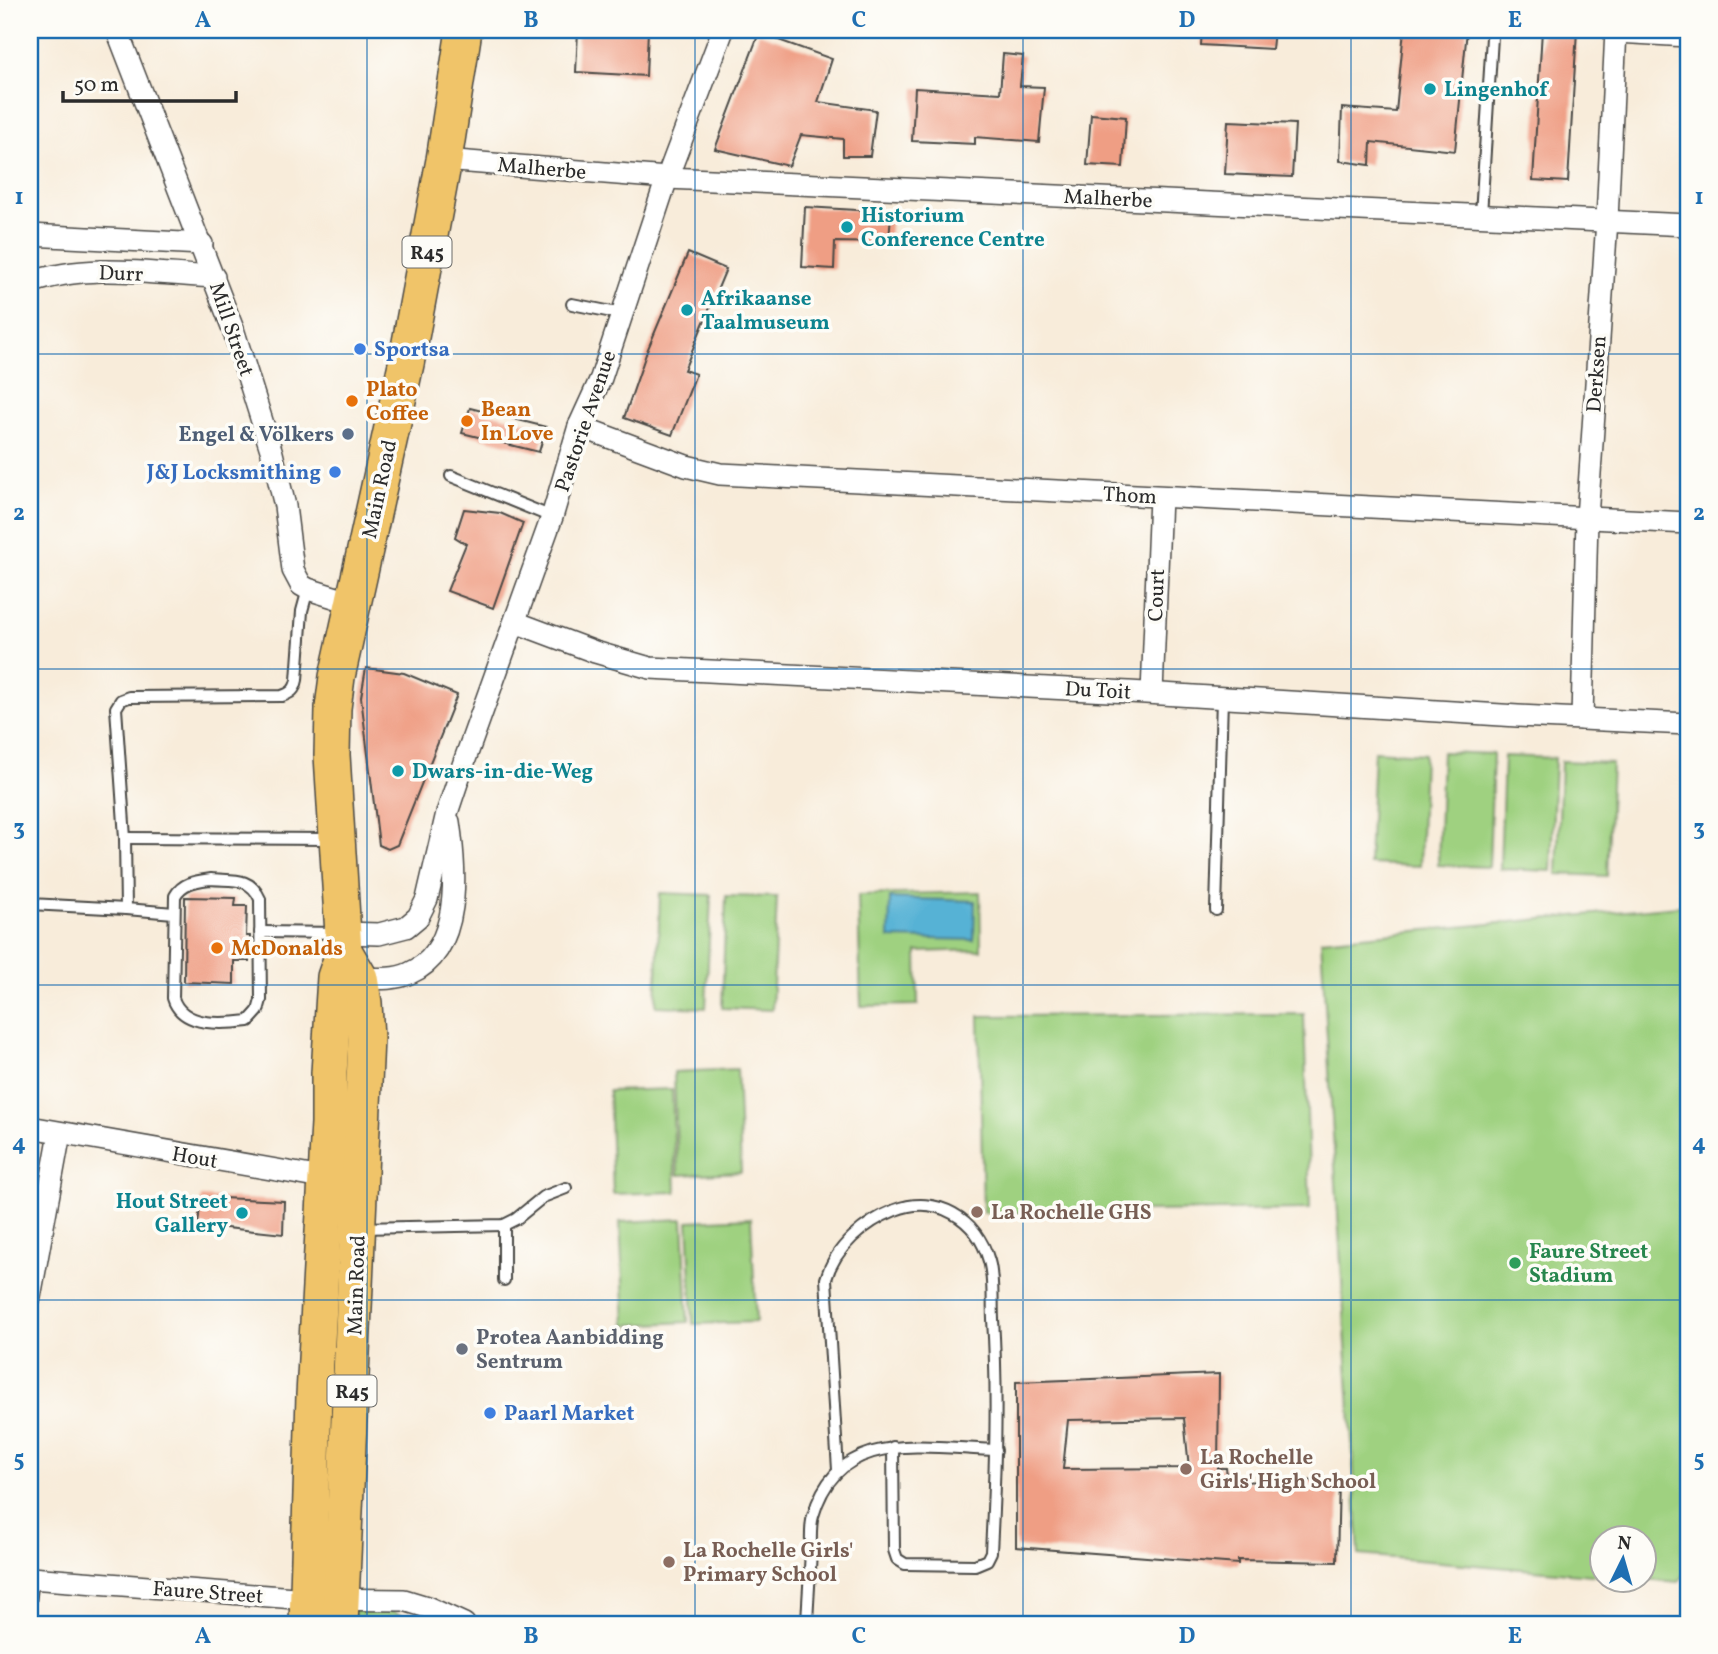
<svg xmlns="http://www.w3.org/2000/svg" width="1718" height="1654" font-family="Vollkorn,serif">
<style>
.park{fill:url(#park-crowns);stroke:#657e56;stroke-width:2}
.pitch{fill:#9fd180;stroke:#657e56;stroke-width:2}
.water{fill:#57b2d5;stroke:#416e80;stroke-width:2}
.building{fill:#ef9e84;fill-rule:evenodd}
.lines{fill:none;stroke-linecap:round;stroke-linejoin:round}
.service-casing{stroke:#4a4845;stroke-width:14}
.minor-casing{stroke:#4a4845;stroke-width:24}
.primary-casing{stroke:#4a4845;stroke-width:38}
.service{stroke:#fff;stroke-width:10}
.minor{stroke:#fff;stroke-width:21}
.primary{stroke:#f0c469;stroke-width:35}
.grid{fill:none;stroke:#1f6fb2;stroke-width:2;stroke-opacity:0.55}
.culture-dot{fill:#0f9aa8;stroke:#fdfcf7;stroke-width:2.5}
.shop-dot{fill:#3f7fe0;stroke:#fdfcf7;stroke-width:2.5}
.food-dot{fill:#e8710a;stroke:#fdfcf7;stroke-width:2.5}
.service-dot{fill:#5c6f8a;stroke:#fdfcf7;stroke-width:2.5}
.education-dot{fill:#8d6e63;stroke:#fdfcf7;stroke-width:2.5}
.leisure-dot{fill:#2e9e5b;stroke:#fdfcf7;stroke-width:2.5}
.worship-dot{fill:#6b7280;stroke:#fdfcf7;stroke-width:2.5}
.labels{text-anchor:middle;stroke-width:7;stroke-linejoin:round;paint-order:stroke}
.shield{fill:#fdfcf7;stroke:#6a6a68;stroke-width:2}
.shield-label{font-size:19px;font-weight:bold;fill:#2b2b2b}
.culture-label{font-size:21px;font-weight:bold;fill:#0d838f;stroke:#fdfcf7;text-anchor:start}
.street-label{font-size:21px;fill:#2b2b2b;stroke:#fdfcf7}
.shop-label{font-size:21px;font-weight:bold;fill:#366cbe;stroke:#fdfcf7;text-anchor:start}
.food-label{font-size:21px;font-weight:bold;fill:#c56008;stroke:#fdfcf7;text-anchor:start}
.service-label{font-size:21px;font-weight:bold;fill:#4e5e75;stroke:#fdfcf7;text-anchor:end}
.education-label{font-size:21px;font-weight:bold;fill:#785e54;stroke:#fdfcf7;text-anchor:start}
.leisure-label{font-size:21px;font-weight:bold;fill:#27864d;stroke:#fdfcf7;text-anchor:start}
.worship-label{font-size:21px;font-weight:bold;fill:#5b616d;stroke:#fdfcf7;text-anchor:start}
.neatline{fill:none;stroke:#1f6fb2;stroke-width:2.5}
.grid-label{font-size:23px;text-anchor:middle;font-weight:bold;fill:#1f6fb2}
</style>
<defs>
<pattern id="park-crowns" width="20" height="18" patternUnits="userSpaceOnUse" patternTransform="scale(1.75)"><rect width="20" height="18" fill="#9fd180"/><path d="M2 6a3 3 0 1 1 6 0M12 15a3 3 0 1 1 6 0" fill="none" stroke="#82aa69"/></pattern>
</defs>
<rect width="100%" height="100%" fill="#fdfcf7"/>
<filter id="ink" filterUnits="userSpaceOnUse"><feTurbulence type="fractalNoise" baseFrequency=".0143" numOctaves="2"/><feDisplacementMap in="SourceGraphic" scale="14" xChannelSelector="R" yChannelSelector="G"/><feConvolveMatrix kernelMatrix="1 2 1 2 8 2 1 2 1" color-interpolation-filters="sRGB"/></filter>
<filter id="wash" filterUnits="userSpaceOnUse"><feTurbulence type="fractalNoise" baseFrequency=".00686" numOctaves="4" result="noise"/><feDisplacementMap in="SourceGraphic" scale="28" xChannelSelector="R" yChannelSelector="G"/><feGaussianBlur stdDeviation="1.57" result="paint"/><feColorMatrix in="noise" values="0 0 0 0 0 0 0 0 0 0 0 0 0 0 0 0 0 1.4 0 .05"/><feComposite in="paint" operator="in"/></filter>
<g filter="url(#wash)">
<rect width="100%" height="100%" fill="#f8ecda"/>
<polygon class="park" points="343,1603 380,1604 416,1624 342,1624"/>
<g class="pitch">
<polygon points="1374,751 1424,754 1420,866 1369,864"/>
<polygon points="1442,752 1493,754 1489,867 1438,865"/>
<polygon points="1504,756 1555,758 1551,871 1500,869"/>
<polygon points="1561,761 1612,763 1607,876 1557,874"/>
<polygon points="980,892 981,950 917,952 918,1005 861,1006 858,895"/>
<polygon points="660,893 711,895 706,1008 656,1006"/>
<polygon points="726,896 777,897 772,1010 722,1008"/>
<polygon points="1688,905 1688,1571 1678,1582 1645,1579 1644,1538 1602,1538 1602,1576 1359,1555 1321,940"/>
<polygon points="1304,1014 1310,1209 983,1213 979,1016"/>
<polygon points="737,1069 741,1172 678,1175 674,1072"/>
<polygon points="672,1089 676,1192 613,1194 609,1091"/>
<polygon points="751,1218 756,1322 693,1324 688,1221"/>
<polygon points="683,1219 688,1322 625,1325 620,1222"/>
</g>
<polygon class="water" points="890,898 975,901 974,940 889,938"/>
<g id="blocks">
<g class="building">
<polygon points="578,30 648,30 646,76 576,72"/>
<polygon points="1202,30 1274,30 1272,49 1201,45"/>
<polygon points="1404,30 1467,30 1455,151 1371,142 1370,165 1340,161 1342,108 1396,112"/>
<polygon points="1542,30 1577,30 1568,182 1533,180"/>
<polygon points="759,33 832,59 818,102 876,110 870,156 843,156 843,139 801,135 789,166 715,149"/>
<polygon points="1003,54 1023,56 1020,86 1044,87 1039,142 975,137 975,144 912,141 915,88 1000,93"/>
<polygon points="1091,114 1126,117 1123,167 1087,165"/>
<polygon points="1228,121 1295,124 1292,177 1225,174"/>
<polygon points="805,207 891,212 889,243 835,242 834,269 802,267"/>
<polygon points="688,253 726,269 684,370 696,374 672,435 624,418 647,351"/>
<polygon points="470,408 546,427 539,452 462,433"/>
<polygon points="464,509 500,513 523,523 493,608 447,591 466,544 455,537"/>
<polygon points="366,668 404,673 457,695 397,845 388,849 379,845 361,697"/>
<polygon points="185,897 236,898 235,906 247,906 246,936 250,936 249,961 234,961 234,984 184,982"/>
<polygon points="201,1197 284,1201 283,1234 198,1225"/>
<path d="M1219,1374L1218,1468H1226L1228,1482L1339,1480L1337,1562L1238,1560V1564L1016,1547V1382ZM1184,1418L1189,1468L1063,1469L1068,1420Z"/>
</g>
</g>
</g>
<g filter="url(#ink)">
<use href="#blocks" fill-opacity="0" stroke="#4a4845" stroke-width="2"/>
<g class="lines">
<g class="service-casing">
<g id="service">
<polyline points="1481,215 1492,37"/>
<polyline points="572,304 622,314"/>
<polyline points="451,476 552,517"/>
<polyline points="125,838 332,839"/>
<path d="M211,879C232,881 250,876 260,899L261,1000L258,1011L249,1021C224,1024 182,1028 173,998L175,896C183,882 197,881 211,879Z"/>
<polyline points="30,904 126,909"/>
<polyline points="1216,910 1222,698"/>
<path d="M174,913L126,909L125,838L116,708L121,700L129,697L282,696C291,693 295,690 297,680L302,611L308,589"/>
<polyline points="260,932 340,933"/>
<polyline points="504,1225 504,1280"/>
<polyline points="361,1228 504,1225 516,1219 543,1197 566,1188"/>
<path d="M838,1470L826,1279C835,1247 865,1222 895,1210C936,1194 977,1218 989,1261C994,1278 992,1301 993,1319C998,1397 995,1474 991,1552L987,1560L975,1565L905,1564L897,1559L894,1550L893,1447"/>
<polyline points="30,1604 33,1578"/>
<path d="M807,1624C808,1599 810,1574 811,1549C811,1538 810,1526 813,1516C838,1427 924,1448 996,1450"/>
</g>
</g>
<g class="minor-casing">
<g id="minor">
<polyline points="117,30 233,329 272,453 285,506 293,570 301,585 308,589 353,603"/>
<polyline points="1616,32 1688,36"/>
<polyline points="444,160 667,178 1688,225"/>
<polyline points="30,235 202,244"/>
<path d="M30,283C87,262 154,274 214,277"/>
<polyline points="579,426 686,466 720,474 1688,523"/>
<polyline points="515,622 595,652 650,668 1129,692 1518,716 1688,724"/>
<polyline points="1152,693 1160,497"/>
<polyline points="1582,719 1587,518 1607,220 1616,30"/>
<polyline points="343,933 379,934 406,927 418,917 427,899 447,813 463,765 552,517 579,426 601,378 667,178 723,30"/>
<path d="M352,978C371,978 393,981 410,973C463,950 456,869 449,822"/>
<polyline points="30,1127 334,1180"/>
<polyline points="30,1297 60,1133"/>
<polyline points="30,1578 308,1599 404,1600 427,1607 464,1624"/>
</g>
</g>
<g class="primary-casing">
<g id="primary">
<polyline points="307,1624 314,1395 329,1123 329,1073 335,977 344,951 332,755 333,708 337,677 406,364 444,160 464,30"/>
<polyline points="340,1624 366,1038 364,1003 360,978 344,951"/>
</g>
</g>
<use href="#service" class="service"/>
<use href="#minor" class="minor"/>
<use href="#primary" class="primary"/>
</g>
</g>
<path class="grid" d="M367,30V1624M695,30V1624M1023,30V1624M1351,30V1624M30,354H1688M30,669H1688M30,985H1688M30,1300H1688"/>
<g class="culture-dot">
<circle cx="1430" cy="89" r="7"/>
<circle cx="847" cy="227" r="7"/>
<circle cx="687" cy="310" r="7"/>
<circle cx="398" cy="771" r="7"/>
<circle cx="242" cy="1213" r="7"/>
</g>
<g class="shop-dot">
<circle cx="360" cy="349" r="7"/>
<circle cx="335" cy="472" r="7"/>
<circle cx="490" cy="1413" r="7"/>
</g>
<g class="food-dot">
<circle cx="352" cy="401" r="7"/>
<circle cx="467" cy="421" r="7"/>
<circle cx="217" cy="948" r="7"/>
</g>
<circle class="service-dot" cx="348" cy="434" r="7"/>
<g class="education-dot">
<circle cx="977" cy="1212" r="7"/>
<circle cx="1186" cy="1469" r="7"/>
<circle cx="669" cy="1562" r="7"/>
</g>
<circle class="leisure-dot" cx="1515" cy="1263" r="7"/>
<circle class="worship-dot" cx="462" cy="1349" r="7"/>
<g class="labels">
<g class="shield">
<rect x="402.5" y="236.5" width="49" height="31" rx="5"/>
<rect x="327.5" y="1375.5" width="49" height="31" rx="5"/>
</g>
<g class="shield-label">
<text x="427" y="259">R45</text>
<text x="352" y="1398">R45</text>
</g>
<g class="culture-label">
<text x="1444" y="96">Lingenhof</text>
<text x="861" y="222">Historium<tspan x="861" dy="24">Conference Centre</tspan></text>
<text x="701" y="305">Afrikaanse<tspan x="701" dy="24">Taalmuseum</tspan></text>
<text x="412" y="778">Dwars-in-die-Weg</text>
<text x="228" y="1208" text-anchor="end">Hout Street<tspan x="228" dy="24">Gallery</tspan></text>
</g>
<g class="street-label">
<text transform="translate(542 168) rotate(5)" y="7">Malherbe</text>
<text transform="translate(1108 198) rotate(3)" y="7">Malherbe</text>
<text transform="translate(121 273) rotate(2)" y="7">Durr</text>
<text transform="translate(232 329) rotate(71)" y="7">Mill Street</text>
<text transform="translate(1596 374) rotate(-86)" y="7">Derksen</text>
<text transform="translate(585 421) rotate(-71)" y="7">Pastorie Avenue</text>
<text transform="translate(379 489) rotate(-78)" y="7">Main Road</text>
<text transform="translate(1130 495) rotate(3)" y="7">Thom</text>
<text transform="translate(1156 595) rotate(-88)" y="7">Court</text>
<text transform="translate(1098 690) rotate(3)" y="7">Du Toit</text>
<text transform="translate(195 1157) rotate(10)" y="7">Hout</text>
<text transform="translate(356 1285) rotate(-88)" y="7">Main Road</text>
<text transform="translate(208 1592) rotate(4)" y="7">Faure Street</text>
</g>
<g class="shop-label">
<text x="374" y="356">Sportsa</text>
<text x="321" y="479" text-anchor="end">J&amp;J Locksmithing</text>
<text x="504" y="1420">Paarl Market</text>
</g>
<g class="food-label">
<text x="366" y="396">Plato<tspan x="366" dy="24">Coffee</tspan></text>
<text x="481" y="416">Bean<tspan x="481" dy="24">In Love</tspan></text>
<text x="231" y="955">McDonalds</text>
</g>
<g class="service-label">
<text x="334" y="441">Engel &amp; Völkers</text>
</g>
<g class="education-label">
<text x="991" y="1219">La Rochelle GHS</text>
<text x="1200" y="1464">La Rochelle<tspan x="1200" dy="24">Girls' High School</tspan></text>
<text x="683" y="1557">La Rochelle Girls'<tspan x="683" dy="24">Primary School</tspan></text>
</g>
<g class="leisure-label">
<text x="1529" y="1258">Faure Street<tspan x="1529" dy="24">Stadium</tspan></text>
</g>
<g class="worship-label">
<text x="476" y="1344">Protea Aanbidding<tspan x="476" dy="24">Sentrum</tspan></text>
</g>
</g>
<rect width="1718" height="1654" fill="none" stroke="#fdfcf7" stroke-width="77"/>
<g transform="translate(1623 1559) rotate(5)"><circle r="33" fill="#fdfcf7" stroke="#a9a8a5" stroke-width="2"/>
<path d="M0-5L12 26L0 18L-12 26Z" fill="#1f6fb2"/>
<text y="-10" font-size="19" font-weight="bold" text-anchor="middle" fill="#2b2b2b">N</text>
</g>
<path d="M63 91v10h173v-10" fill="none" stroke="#2b2b2b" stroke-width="3.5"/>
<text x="74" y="91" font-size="21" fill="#2b2b2b" stroke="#fdfcf7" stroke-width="5" paint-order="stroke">50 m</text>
<rect x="38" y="38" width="1642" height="1578" class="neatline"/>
<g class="grid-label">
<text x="203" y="27">A</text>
<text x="531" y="27">B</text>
<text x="859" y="27">C</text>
<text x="1187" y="27">D</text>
<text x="1515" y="27">E</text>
<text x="19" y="204">1</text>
<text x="1699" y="204">1</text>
<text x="19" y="520">2</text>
<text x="1699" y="520">2</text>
<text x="19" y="835">3</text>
<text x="1699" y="835">3</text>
<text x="19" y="1150">4</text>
<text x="1699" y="1150">4</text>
<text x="19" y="1466">5</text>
<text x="1699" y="1466">5</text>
<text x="203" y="1643">A</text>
<text x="531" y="1643">B</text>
<text x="859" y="1643">C</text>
<text x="1187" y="1643">D</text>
<text x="1515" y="1643">E</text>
</g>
</svg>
